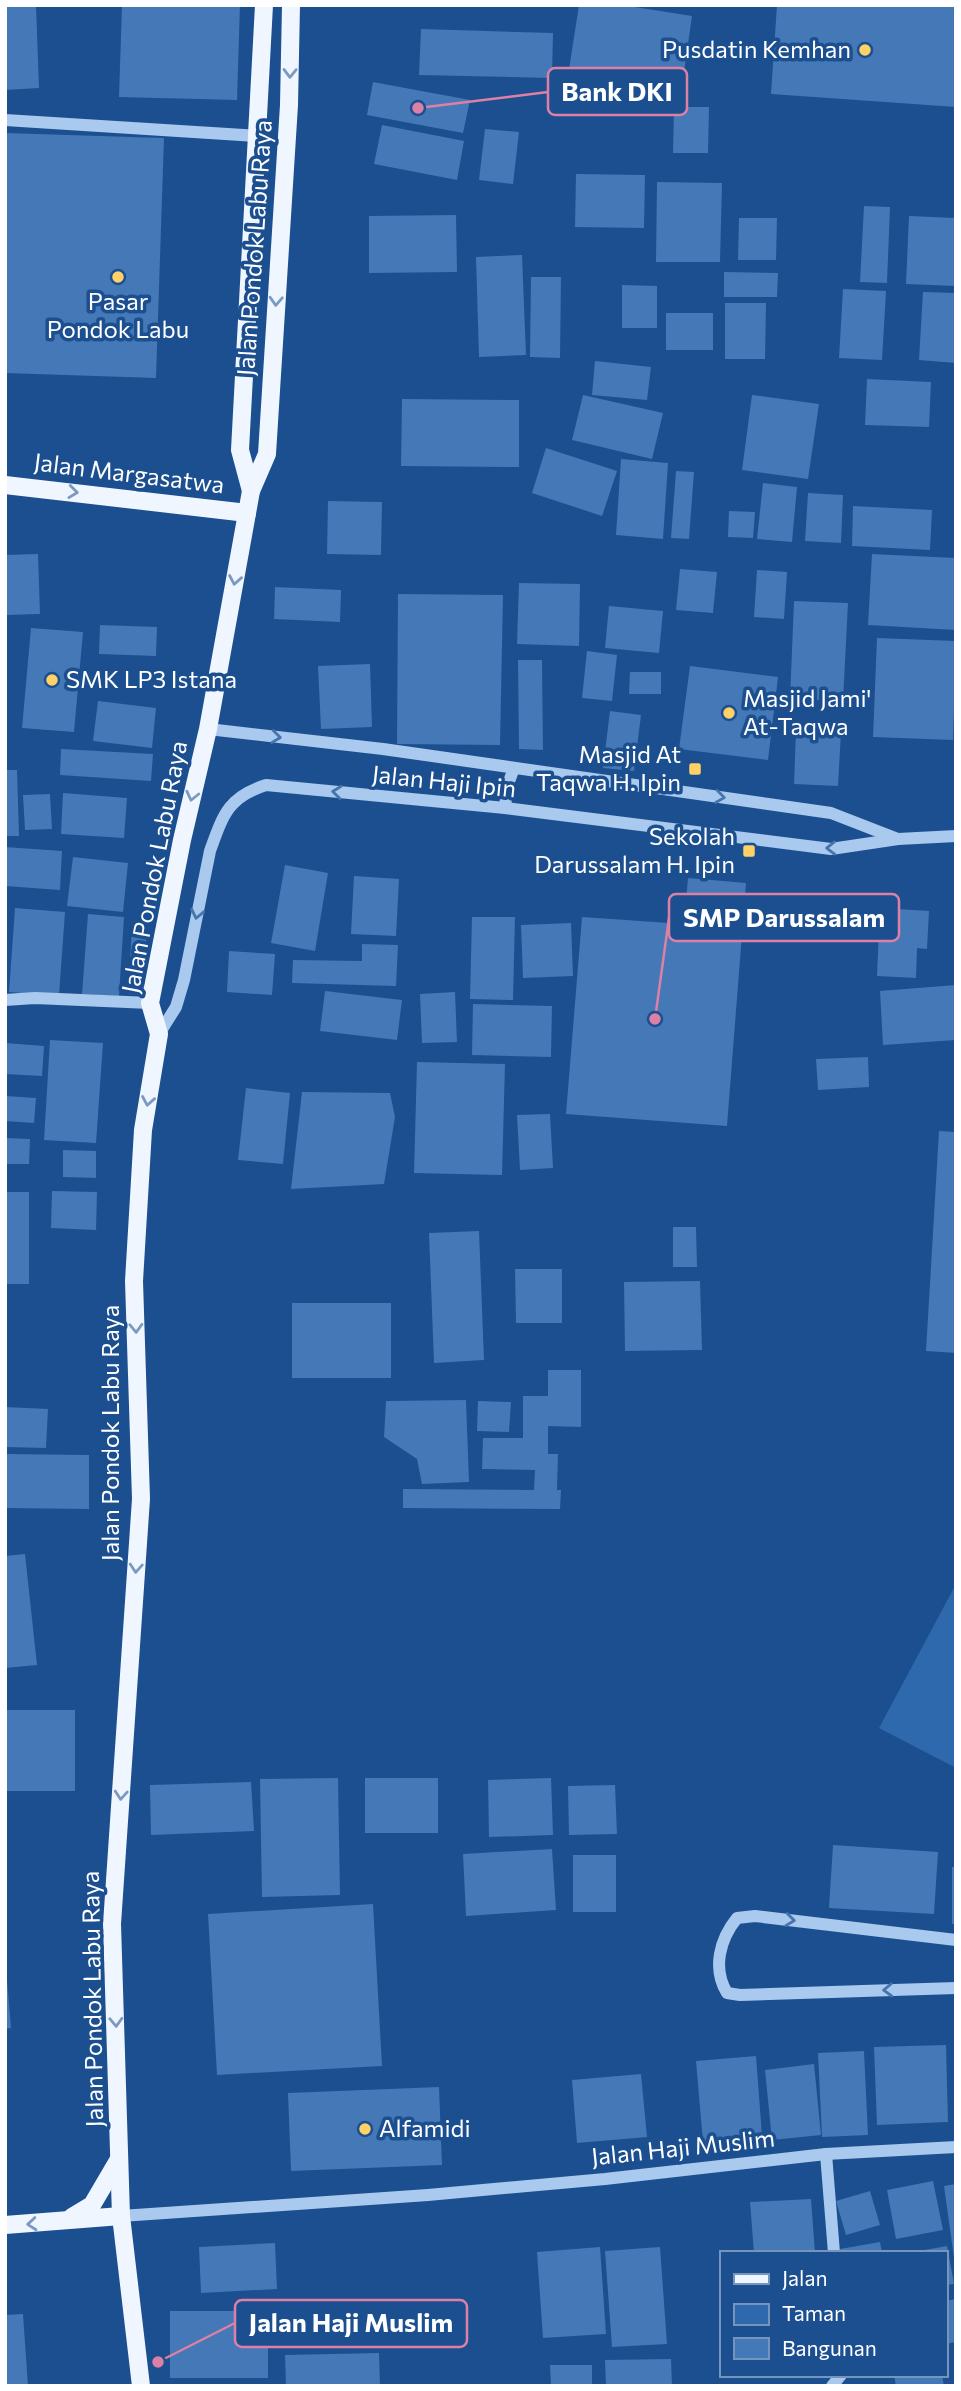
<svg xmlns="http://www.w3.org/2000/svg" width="961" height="2391" font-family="Commissioner,sans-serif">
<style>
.green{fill:#2e69ad}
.building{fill:#4478b7}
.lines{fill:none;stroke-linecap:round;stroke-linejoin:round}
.minor{stroke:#a9c9ee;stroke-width:12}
.major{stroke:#f0f6ff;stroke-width:18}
.oneway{stroke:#7b9ac1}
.oneway2{stroke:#4674ac}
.poi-dot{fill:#ffd166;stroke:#1b4f8f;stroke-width:2.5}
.labels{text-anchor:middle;stroke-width:7;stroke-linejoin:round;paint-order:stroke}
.poi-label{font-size:24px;fill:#fff;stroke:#1b4f8f;text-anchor:end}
.street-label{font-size:24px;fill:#fff;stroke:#1b4f8f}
.leader{fill:none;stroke:#dd80a5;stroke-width:2.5}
.callout-dot{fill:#dd80a5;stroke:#1b4f8f;stroke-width:2.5}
.callout{fill:#1b4f8f;stroke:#dd80a5;stroke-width:2.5}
.callout-label{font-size:26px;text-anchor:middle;font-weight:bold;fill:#fff}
</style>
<rect width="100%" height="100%" fill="#1b4f8f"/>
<polygon class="green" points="956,1584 956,1768 879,1728"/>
<g class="building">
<polygon points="5,5 36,5 39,88 5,90"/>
<polygon points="122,5 240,5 237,100 119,97"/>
<polygon points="579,5 622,5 692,16 682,86 569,69"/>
<polygon points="777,5 956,5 956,107 771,94"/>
<polygon points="421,29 553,33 552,78 419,75"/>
<polygon points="373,82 470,100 463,133 367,115"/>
<polygon points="674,107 709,107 708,153 673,153"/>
<polygon points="382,125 464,141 457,180 374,164"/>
<polygon points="485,129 519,132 513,184 479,180"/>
<polygon points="5,133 164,138 156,378 5,373"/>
<polygon points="576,174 645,175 644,228 575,227"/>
<polygon points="657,182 722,183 720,262 656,262"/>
<polygon points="864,206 890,207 887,283 860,282"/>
<polygon points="456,215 457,272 369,273 369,216"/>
<polygon points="909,216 956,218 956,286 906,284"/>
<polygon points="739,218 777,218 776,260 738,260"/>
<polygon points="522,255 526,355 479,357 476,257"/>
<polygon points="724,272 778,273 777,297 724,297"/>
<polygon points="531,277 561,277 560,358 530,357"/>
<polygon points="622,285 657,286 657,328 622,328"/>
<polygon points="843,289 886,291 882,360 839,358"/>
<polygon points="923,292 956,293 956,363 919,360"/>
<polygon points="725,303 766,303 765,359 725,359"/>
<rect x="666" y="313" width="47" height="37"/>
<polygon points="595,361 651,367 647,400 592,395"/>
<polygon points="867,379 931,382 929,427 865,425"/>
<polygon points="583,395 663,413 652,459 572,440"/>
<polygon points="752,395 819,404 808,479 742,470"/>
<polygon points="402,399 519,400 519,467 401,466"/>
<polygon points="546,448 617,471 602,516 532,493"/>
<polygon points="621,459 668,463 663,539 616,535"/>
<polygon points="676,471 694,472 689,539 671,538"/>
<polygon points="763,483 797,487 792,542 757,539"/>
<polygon points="808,493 843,495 841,543 805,541"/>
<polygon points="328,501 382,502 381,555 327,554"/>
<polygon points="853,506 932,510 930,550 852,546"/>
<polygon points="729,511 755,512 753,538 728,537"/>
<polygon points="38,554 40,614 5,615 5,555"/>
<polygon points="872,554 956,558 956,630 868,625"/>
<polygon points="680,569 717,572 713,613 676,610"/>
<polygon points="757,570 787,572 784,619 754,617"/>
<polygon points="519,583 580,584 579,646 517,644"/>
<polygon points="275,587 341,590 340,622 274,619"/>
<polygon points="398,594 503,595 500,745 397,744"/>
<polygon points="794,601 848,603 843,701 790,699"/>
<polygon points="609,606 663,611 659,653 605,648"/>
<polygon points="100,625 157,627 156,656 99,654"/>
<polygon points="31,628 83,632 74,732 22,728"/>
<polygon points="877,638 956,641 953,740 873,737"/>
<polygon points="587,651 617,655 612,701 582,698"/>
<polygon points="518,660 542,660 543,750 519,749"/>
<polygon points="370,664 372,727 321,729 318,666"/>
<polygon points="690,666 778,677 768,760 679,749"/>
<polygon points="630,672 661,672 661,694 629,694"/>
<polygon points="98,701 156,708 152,748 93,741"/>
<polygon points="610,711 641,715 634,771 603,768"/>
<polygon points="796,729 841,732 838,786 794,784"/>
<polygon points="61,749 153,754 151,781 60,775"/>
<polygon points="5,770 17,770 19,836 5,836"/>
<polygon points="63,793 127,798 124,838 61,834"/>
<polygon points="50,794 52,829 25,830 23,795"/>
<polygon points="5,847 62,851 60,890 5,886"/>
<polygon points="73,857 128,863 123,912 67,906"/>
<polygon points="285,865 328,873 315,951 271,943"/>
<polygon points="354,876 399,879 396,936 351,934"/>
<polygon points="688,878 746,883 727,1126 566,1114 582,917 684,924"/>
<polygon points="15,908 65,912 59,996 9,992"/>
<polygon points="880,908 929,911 927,949 917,948 916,978 877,976"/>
<polygon points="88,914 124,917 119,996 82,994"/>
<polygon points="472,917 515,917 513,1000 470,999"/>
<polygon points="571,923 573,976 523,978 521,925"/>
<polygon points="132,928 147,929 143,995 128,994"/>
<polygon points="362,944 398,945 396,986 292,983 293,960 362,961"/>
<polygon points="229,951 275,954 272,995 227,992"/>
<polygon points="956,985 956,1040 883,1045 880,991"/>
<polygon points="325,991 402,1000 397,1040 320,1031"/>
<polygon points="455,992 457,1042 422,1043 420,994"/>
<polygon points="473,1004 552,1006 551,1057 472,1055"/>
<polygon points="50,1040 103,1043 96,1143 44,1140"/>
<polygon points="5,1043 44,1046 42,1076 5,1074"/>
<polygon points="868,1057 869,1087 818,1090 816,1059"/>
<polygon points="417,1062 505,1064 502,1175 414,1173"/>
<polygon points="246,1088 290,1093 283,1164 238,1160"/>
<polygon points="302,1092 390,1093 395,1117 384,1184 291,1189"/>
<polygon points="5,1096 36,1098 34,1123 5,1121"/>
<polygon points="550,1114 553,1168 520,1170 517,1115"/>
<polygon points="939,1131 956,1132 956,1353 926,1351"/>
<polygon points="5,1138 30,1139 29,1164 5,1164"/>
<polygon points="63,1150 96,1151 96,1178 63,1177"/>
<polygon points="52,1191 97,1192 96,1230 51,1228"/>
<rect x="5" y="1192" width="24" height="92"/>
<polygon points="673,1227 696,1227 697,1267 673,1267"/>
<polygon points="479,1231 484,1360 434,1363 429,1233"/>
<polygon points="515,1269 562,1269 562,1323 516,1323"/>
<polygon points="700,1281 702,1350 625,1351 624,1282"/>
<rect x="292" y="1303" width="99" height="75"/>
<polygon points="548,1370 581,1370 581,1427 548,1426 548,1454 558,1454 557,1490 561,1490 560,1509 403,1508 403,1489 534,1490 535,1470 482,1469 483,1438 523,1438 523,1396 548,1396"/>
<polygon points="466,1400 469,1482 422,1484 417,1459 384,1437 386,1401"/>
<polygon points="478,1401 511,1402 509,1432 477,1431"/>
<polygon points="5,1407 48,1409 46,1448 5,1447"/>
<polygon points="5,1454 89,1455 89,1509 5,1508"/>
<polygon points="25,1554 37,1665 5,1668 5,1556"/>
<rect x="5" y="1710" width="70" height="81"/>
<polygon points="338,1778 340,1895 262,1897 260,1779"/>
<rect x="365" y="1778" width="73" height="55"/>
<polygon points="551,1778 553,1835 489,1837 488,1780"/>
<polygon points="251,1782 254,1831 151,1835 150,1785"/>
<polygon points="615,1785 617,1834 569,1835 568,1786"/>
<polygon points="833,1845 938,1852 934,1914 829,1908"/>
<polygon points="552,1849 556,1910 466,1916 463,1854"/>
<rect x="573" y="1855" width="43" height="57"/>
<rect x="952" y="1867" width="4" height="57"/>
<polygon points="373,1904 382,2066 217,2075 208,1914"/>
<polygon points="7,1980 11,2028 5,2029 5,1981"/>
<polygon points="946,2045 948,2122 877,2125 874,2047"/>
<polygon points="864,2051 868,2135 822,2137 818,2053"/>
<polygon points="756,2056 763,2149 704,2154 696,2061"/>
<polygon points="814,2064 821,2135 772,2140 765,2070"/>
<polygon points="641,2074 647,2137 577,2143 572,2080"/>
<polygon points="439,2087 442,2165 291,2171 288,2093"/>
<polygon points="933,2181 943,2230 896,2239 887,2190"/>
<polygon points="956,2184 956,2258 954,2258 944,2186"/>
<polygon points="870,2191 880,2225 846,2235 836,2201"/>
<polygon points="811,2199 815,2253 754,2253 750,2202"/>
<polygon points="880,2242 882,2253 841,2253 840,2249"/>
<polygon points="275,2243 277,2289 201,2293 199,2247"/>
<polygon points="947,2246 954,2284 945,2285 945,2253 919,2251"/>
<polygon points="600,2247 606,2334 543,2338 537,2252"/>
<polygon points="660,2247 667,2344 612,2347 605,2251"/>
<polygon points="956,2299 956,2342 945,2344 945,2301"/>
<rect x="170" y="2311" width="98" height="67"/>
<polygon points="23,2314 28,2386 5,2386 5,2315"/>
<polygon points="379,2353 380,2386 286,2386 285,2355"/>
<polygon points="671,2359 672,2386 606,2386 605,2360"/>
<polygon points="550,2365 592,2365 592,2386 551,2386"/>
<polygon points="894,2375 942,2375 944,2386 896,2386"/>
</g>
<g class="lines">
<g class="minor">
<polyline points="5,120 258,136"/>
<polyline points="208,729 383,749 831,813 898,839"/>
<polyline points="505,808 507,787 514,768"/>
<polyline points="5,1000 35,998 150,1003"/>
<path d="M159,1034L176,1007L184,980L210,851C223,815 228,797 266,785L505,808L831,849L898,839L956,836"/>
<path d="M956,1940L755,1916L737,1918C720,1939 712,1968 727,1993L740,1995L956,1988"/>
<polyline points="826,2154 834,2253"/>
<polyline points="121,2216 428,2195 605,2179 826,2154 956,2147"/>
<polyline points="832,2386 841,2375"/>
</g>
<g class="major">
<polyline points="5,485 247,513"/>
<polyline points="251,491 240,450 264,5"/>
<polyline points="72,2217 92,2205 119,2159"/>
<polyline points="5,2225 121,2216"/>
<polyline points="141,2386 121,2216 112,1924 141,1499 134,1281 143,1130 159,1034 150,1003 182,840 208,729 251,491 267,454 289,105 291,5"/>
</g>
</g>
<defs><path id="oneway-chevron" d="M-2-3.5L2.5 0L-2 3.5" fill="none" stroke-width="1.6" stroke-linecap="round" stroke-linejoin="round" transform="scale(1.75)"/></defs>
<g class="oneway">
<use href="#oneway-chevron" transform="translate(290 73) rotate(91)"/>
<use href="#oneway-chevron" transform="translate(276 301) rotate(93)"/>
<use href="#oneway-chevron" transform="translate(73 492) rotate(7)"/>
<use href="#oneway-chevron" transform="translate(235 580) rotate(100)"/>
<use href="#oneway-chevron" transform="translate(192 796) rotate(103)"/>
<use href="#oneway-chevron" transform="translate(148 1101) rotate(100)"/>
<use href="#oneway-chevron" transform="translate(136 1328) rotate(88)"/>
<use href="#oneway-chevron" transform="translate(136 1568) rotate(94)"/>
<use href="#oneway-chevron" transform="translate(121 1795) rotate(94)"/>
<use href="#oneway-chevron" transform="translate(116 2022) rotate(88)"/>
<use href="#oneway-chevron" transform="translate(32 2224) rotate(175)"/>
</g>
<g class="oneway2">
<use href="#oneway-chevron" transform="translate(276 737) rotate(7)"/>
<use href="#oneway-chevron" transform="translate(337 792) rotate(-174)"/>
<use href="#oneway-chevron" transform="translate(720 797) rotate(8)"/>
<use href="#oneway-chevron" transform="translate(831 848) rotate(179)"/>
<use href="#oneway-chevron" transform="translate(197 914) rotate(102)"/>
<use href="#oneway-chevron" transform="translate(790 1920) rotate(7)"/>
<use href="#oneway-chevron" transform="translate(888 1990) rotate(178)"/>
</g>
<g class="poi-dot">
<circle cx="865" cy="50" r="7"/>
<circle cx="118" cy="277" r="7"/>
<circle cx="52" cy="680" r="7"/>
<circle cx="729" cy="713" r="7"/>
<rect x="688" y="762" width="14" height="14" rx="3.5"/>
<rect x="742" y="844" width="14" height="14" rx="3.5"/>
<circle cx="365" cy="2129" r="7"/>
</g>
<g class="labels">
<g class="poi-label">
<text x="851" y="58">Pusdatin Kemhan</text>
<text x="118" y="310" text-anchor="middle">Pasar<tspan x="118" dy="28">Pondok Labu</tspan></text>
<text x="66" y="688" text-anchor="start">SMK LP3 Istana</text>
<text x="743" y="707" text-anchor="start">Masjid Jami'<tspan x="743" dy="28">At-Taqwa</tspan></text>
<text x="681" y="763">Masjid At<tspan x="681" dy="28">Taqwa H. Ipin</tspan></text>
<text x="735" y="845">Sekolah<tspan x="735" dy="28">Darussalam H. Ipin</tspan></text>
<text x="379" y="2137" text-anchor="start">Alfamidi</text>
</g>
<g class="street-label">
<text transform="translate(255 248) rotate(-86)" y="8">Jalan Pondok Labu Raya</text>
<text transform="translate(129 474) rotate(7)" y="8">Jalan Margasatwa</text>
<text transform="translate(444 782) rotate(6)" y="8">Jalan Haji Ipin</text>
<text transform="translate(155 867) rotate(-79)" y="8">Jalan Pondok Labu Raya</text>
<text transform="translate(111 1433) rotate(-90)" y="8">Jalan Pondok Labu Raya</text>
<text transform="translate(93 1999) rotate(-91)" y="8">Jalan Pondok Labu Raya</text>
<text transform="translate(683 2148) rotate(-6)" y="8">Jalan Haji Muslim</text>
</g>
</g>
<path class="leader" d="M418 108L548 92M655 1019L669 918M158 2362L235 2323"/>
<g class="callout-dot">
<circle cx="418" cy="108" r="7"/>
<circle cx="655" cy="1019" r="7"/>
<circle cx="158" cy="2362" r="7"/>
</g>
<g class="callout">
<rect x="548" y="68" width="139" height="47" rx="7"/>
<rect x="669" y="894" width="230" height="47" rx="7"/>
<rect x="235" y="2300" width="232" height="47" rx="7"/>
</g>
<g class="callout-label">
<text x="617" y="101">Bank DKI</text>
<text x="784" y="927">SMP Darussalam</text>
<text x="351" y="2332">Jalan Haji Muslim</text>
</g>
<rect width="961" height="2391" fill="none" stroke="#ffffff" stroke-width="14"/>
<rect x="720" y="2251" width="228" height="126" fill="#1b4f8f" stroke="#7695bc" stroke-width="2"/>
<rect x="734" y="2274" width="35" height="10" fill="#f0f6ff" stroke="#7695bc" stroke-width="2"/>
<text x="782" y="2286" font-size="21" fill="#ffffff">Jalan</text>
<rect x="734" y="2304" width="35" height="21" fill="#2e69ad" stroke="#7695bc" stroke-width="2"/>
<text x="782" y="2321" font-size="21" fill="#ffffff">Taman</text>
<rect x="734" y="2338" width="35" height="21" fill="#4478b7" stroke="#7695bc" stroke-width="2"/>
<text x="782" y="2356" font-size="21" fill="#ffffff">Bangunan</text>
</svg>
